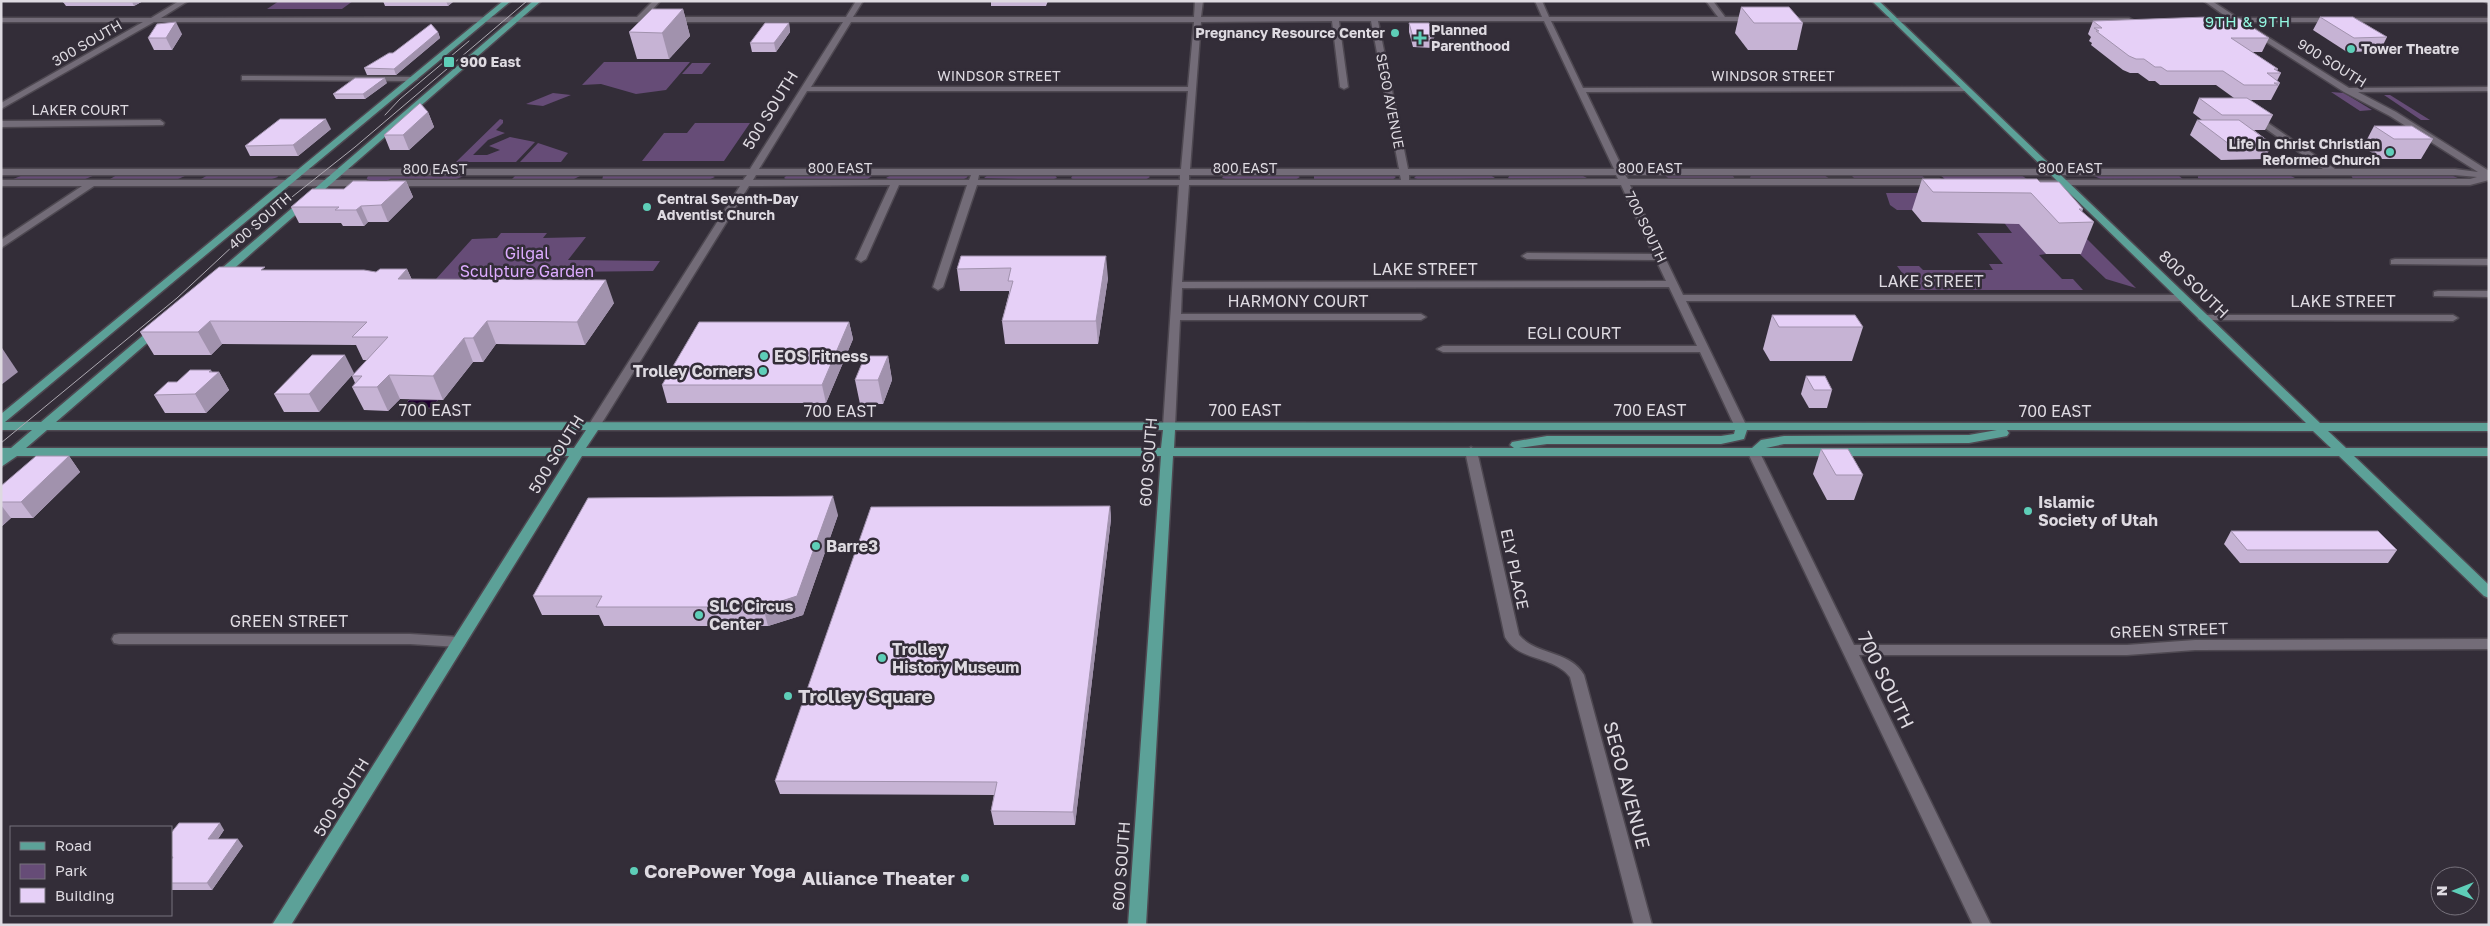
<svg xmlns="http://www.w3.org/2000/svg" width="2490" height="926" font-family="'Golos Text',sans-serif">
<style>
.green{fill:#664c77}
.water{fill:#200031;stroke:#594166}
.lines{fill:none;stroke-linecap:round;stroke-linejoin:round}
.minor-casing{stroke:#4e4851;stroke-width:3}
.major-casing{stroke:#4e4851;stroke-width:3}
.minor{fill:#736c78;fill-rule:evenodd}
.major{fill:#5ca198;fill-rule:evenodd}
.tram{stroke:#ada9b1;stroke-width:1}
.wall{fill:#c6b3d4}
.shaded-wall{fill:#a192ad}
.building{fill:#e6d0f7;stroke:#a192ad}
.poi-dot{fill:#5eceb8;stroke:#332d38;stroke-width:2}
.labels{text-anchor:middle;stroke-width:5;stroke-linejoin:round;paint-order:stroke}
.far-poi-label{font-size:14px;font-weight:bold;fill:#dedae1;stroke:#332d38;text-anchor:start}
.far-street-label{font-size:14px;fill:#dedae1;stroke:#332d38}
.far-neighbourhood-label{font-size:15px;letter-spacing:1px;fill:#94f8e2;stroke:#332d38}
.street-label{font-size:16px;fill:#dedae1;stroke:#332d38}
.park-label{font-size:16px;fill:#ddacff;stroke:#332d38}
.poi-label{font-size:16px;font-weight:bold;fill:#dedae1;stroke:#332d38;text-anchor:start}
.near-street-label{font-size:19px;fill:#dedae1;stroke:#332d38}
.near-poi-label{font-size:19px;font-weight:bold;fill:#dedae1;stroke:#332d38;text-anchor:start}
</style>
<rect width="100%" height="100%" fill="#332d38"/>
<g class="green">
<polygon points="279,1 353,1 342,9 267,9"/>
<polygon points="604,62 690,62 666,90 636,94 601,84 582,85"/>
<polygon points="692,63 711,63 702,74 682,74"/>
<polygon points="2331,92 2344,93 2372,110 2360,111"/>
<polygon points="553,93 571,95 543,106 526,104"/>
<polygon points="2384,95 2390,95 2430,120 2421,120"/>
<polygon points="500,119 503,120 503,123 496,130 505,133 488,140 473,155 487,155 500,150 489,146 510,137 535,142 516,162 456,162"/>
<polygon points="695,123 750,123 724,161 642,161 664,133 687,133"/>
<polygon points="538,143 568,153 561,162 520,162"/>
<polygon points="517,174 578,175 580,176 572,180 511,180"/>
<polygon points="893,174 966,175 968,177 962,180 892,180 886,178"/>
<polygon points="1054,174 1057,178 1051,180 984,178 988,175"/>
<polygon points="1418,174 1490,175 1495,178 1421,180 1414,178"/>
<polygon points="1729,174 1733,176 1735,179 1669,179 1666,176"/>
<polygon points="23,175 95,175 83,180 11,180"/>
<polygon points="117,175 185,174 187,175 176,180 110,179"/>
<polygon points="208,175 277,175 278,177 269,180 201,179"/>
<polygon points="374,175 463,175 464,176 454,180 366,180 368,176"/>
<polygon points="609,175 711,175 715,177 708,180 602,180 603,176"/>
<polygon points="787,175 872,175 872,176 866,180 787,180 784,178"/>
<polygon points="1073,175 1148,175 1150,177 1145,180 1074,180 1071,178"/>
<polygon points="1224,175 1297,175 1300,177 1295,180 1229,180 1222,178"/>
<polygon points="1318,175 1393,175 1396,177 1392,180 1314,179 1314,176"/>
<polygon points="1510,175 1581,175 1587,178 1583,180 1512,180 1508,178"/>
<polygon points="1751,175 1824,175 1830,179 1756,180 1750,178"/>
<polygon points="1921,175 1926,179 1855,179 1852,176"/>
<polygon points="1940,175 2021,175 2027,179 1946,180"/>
<polygon points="2178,175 2184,180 2103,180 2094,176"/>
<polygon points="2198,175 2289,175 2297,179 2203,180 2198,178"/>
<polygon points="2351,175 2451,175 2460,179 2363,180 2353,179"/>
<polygon points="1886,193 1934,193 1978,210 1897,210 1890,205"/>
<polygon points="2041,193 2136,288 2106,279 2066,241"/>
<polygon points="2002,220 2023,220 2046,254 2039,255 2062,279 2073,279 2083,290 1915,290 1897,266 1919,266 1923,270 1993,270 1989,264 2003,264 1977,233 2012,233"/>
<polygon points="501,233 547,233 543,238 586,237 568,260 660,261 653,271 558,272 544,290 427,289 472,239 497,238"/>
</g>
<polygon class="water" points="409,400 438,400 431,408 402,408"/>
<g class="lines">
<g class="minor-casing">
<g id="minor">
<path d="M179,1H188L161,18L637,17L653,1H660L646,17H846L856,1H863L853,17H1194L1195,1H1203L1201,17H1542L1535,1H1542L1549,17H1718L1706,1H1713L1725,17H1754L1758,19L1754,21H1551L1583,88L1966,87L1970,89L1966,91L1586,92L1623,169H2323L2252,119L2251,117L2255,114L2335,169H2455L2478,172L2390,116L2344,92L2252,33V29H2255L2349,88L2489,87V91L2358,92L2396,112L2489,171V180L2470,185H2024L2021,184V180L2470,179L2477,177L2455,175H1625L1628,179H1939L1944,182L1939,185H1630L1683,295H2183L2188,298L2183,301H1686L1747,427L1741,431L1735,427L1700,352H1443L1437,349L1443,346H1697L1669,287L1182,288L1181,314H1421L1426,317L1421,320H1180L1175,426L1169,430L1163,426L1179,185H977L943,287L938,290L933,287L967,185H899L866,259L861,262L856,259L890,185L749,186L600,426L594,430L588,426L740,186H391L386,183L391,180H743L747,175H1V169H750L843,22H154L1,109V103L143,22H1V18H151ZM1332,21L1340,87L1344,89L1348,87L1339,21H1371L1399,169H1190L1201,22ZM1378,21H1544L1614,169H1408ZM851,22H1194L1188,87H811ZM807,91H1188L1181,169H759ZM756,175H971L969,180H753ZM979,175H1180V180H978ZM1189,175H1400L1401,180H1189ZM1409,175H1616L1618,179L1409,180ZM1189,185H1621L1653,254L1527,253L1522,256L1527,259L1656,260L1666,281L1182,282Z"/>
<polygon points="2204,1 2212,1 2238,18 2489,18 2489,22 2224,22 2220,20 2221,18 2228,18"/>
<polygon points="2484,1 2489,1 2489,4"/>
<polygon points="1784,18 2129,18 2133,20 2129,22 1781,22 1780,20"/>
<polygon points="242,76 414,77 418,79 414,81 245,80 242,80"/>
<polygon points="160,120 164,123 163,125 1,127 1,121"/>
<polygon points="1,180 366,180 371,183 366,186 94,186 1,248 1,240 82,186 1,186"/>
<polygon points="2395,259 2489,259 2489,265 2391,264 2391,260"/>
<polygon points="2438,291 2489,291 2489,297 2434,296 2434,292"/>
<polygon points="2203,315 2453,315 2458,318 2453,321 2199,320 2198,318"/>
<path d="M1471,447L1477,451L1519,635C1537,656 1570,650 1584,675L1652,925H1634L1570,677C1553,655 1519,662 1505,637L1465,451Z"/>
<polygon points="1754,449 1760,453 1854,645 2127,645 2195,640 2489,639 2489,649 2195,650 2127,655 1859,655 1991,925 1973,925 1748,453"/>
<polygon points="119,634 410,634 459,637 464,638 466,642 464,646 459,647 410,644 119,644 114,643 112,639 114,635"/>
</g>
</g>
<g class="major-casing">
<g id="major">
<path d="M503,1H511L5,422H41L153,327H161L162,329L161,331L56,422L2306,423L1872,1H1879L2320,423H2489V431H2328L2346,448H2489V456H2354L2489,585V598L2484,596L2339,456H1173L1146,925H1128L1161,456H582L291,925H272L569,456H17L1,467V448H11L32,430H1V414ZM47,430H586L574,448H26ZM598,430H1163L1161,448H586ZM1175,430H1735L1734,434L1721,436H1547L1512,442L1510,445L1514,448H1174ZM1747,430H1997L1969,435L1784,436L1761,440L1752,448H1519L1547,444H1721L1744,439ZM2007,430L2313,431L2331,448H1766L1784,444L1969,443L2007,436L2009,433Z"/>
<polygon points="533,1 541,1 222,279 214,279 214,275"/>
</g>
</g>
<use href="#minor" class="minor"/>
<use href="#major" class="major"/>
<g class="tram">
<polyline points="385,115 400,99 469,41"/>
<polyline points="1,443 177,298 249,231 355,147 527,1"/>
</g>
</g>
<g class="wall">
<polygon points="64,1 143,1 134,6 66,6 63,2"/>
<polygon points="383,1 454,1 448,6 385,6"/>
<polygon points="991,1 1048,1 1046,6 991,6"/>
<polygon points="1741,7 1803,23 1797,50 1748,50 1735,33"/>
<polygon points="683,9 690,36 669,59 637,59 629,32"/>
<polygon points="2320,17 2387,37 2380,51 2347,52 2313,30"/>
<polygon points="2093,21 2269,38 2262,52 2252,52 2278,69 2277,71 2281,73 2277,81 2280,83 2271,100 2250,100 2273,115 2265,130 2254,130 2272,144 2265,159 2221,160 2190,135 2197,120 2202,120 2193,113 2199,98 2234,98 2216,85 2160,85 2155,81 2149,81 2138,73 2130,73 2123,70 2091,45 2092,43 2089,41 2091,37 2088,34"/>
<polygon points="789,23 790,32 776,52 752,52 750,43"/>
<polygon points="1409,23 1434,38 1433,48 1413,47 1409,32"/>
<polygon points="438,32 440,38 396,75 367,75 364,68 393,53"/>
<polygon points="182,34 172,50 154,50 148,38"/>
<polygon points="387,83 365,99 336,99 333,94"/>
<polygon points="428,112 434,127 409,150 390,150 384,135"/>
<polygon points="2374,126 2433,139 2421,159 2382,159 2363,147"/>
<polygon points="331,129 298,156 250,156 245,146"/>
<polygon points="1922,179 2040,182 2083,209 2082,212 2094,222 2081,254 2046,254 2019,224 1922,222 1912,210"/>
<polygon points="406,181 413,197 388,222 368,222 364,226 343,226 341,223 299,223 291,207 344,189"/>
<polygon points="961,256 1108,278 1098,344 1005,344 1002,321 1009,293 1009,291 960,291 957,269"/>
<polygon points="407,269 412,280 614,303 585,345 496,344 483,362 473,362 443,400 400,399 388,411 364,410 352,387 355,383 352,376 367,360 363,360 356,345 222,344 211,355 154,355 140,332 266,270 376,272"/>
<polygon points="1772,315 1863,327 1852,361 1770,361 1763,349"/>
<polygon points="849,322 853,339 826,403 667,403 662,385"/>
<polygon points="888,356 892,380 883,404 860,404 855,380"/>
<polygon points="212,372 219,372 229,390 206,413 165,413 154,395 177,382"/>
<polygon points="354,373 319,412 284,412 274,394"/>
<polygon points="1806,376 1832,390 1827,408 1809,408 1801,394"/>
<polygon points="1821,449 1863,475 1854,500 1827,500 1813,474"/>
<polygon points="69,456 80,472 33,518 11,518 1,527 1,486"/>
<polygon points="1110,506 1111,519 1075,825 994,825 991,811 994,795 780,794 775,781"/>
<polygon points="838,515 803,615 768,626 604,626 599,615 542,615 533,596"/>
<polygon points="2231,531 2397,550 2388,563 2240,563 2224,544"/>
<polygon points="224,830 218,839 243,846 212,890 171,890 171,833"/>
</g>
<g class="shaded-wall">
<polygon points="133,1 143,1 134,6 132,2"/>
<polygon points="446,1 454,1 448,6"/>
<polygon points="683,9 690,36 669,59 662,33"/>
<polygon points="176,22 182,34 172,50 166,38"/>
<polygon points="789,23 790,32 776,52 774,43"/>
<polygon points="438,32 440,38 396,75 394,69"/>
<polygon points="385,78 387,83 365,99 363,94"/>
<polygon points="428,112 434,127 409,150 403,135"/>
<polygon points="326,119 331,129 298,156 293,145"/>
<polygon points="406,181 413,197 388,222 381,205"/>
<polygon points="361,206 368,222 364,226 356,210"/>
<polygon points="1106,256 1108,278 1098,344 1096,321"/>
<polygon points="407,269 417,291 398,279"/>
<polygon points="606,280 614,303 585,345 577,322"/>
<polygon points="210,321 222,344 211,355 198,332"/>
<polygon points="487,321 496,344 483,362 473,338"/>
<polygon points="849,322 853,339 826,403 822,385"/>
<polygon points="464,338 473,362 443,400 433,376"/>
<polygon points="2,348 18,372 1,385 1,349"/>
<polygon points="345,355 354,373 319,412 309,394"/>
<polygon points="888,356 892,380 883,404 878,380"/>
<polygon points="211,370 215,376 219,372 229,390 206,413 195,394 209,372"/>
<polygon points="389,375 400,399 388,411 377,387"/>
<polygon points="69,456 80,472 33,518 21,502"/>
<polygon points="833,496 838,515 803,615 768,626 763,607"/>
<polygon points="1,505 11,518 1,527"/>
<polygon points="1110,506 1111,519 1075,825 1073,812"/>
<polygon points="220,823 224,830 213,846 208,839"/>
<polygon points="238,839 243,846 212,890 207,883"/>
</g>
<g class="building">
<polygon points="64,1 133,1 132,2 63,2"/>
<polygon points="1741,7 1789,7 1803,23 1754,23"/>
<polygon points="652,9 683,9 662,33 629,32"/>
<polygon points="2235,16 2269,38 2231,38 2278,69 2274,69 2281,73 2267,73 2280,83 2274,83 2278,85 2244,85 2223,71 2167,71 2161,67 2155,67 2144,59 2136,59 2129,56 2096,31 2099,31 2094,28 2102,28 2093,21"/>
<polygon points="2320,17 2353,17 2387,37 2354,38"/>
<polygon points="176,22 166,38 148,38 157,24"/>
<polygon points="765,23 789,23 774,43 750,43"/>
<polygon points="1409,23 1429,23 1434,38 1413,37"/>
<polygon points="431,24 438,32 394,69 364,68 389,53 393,53"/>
<polygon points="355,78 385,78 363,94 333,94"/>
<polygon points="2199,98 2247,98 2273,115 2222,115"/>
<polygon points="420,103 428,112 403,135 384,135"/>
<polygon points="280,119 326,119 293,145 245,146"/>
<polygon points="2197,120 2239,120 2272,144 2229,144"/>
<polygon points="2374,126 2412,126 2433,139 2394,139"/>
<polygon points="1922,179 2037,179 2040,182 2059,182 2083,209 2079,209 2094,222 2059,223 2031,193 1933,192"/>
<polygon points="353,181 406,181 381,205 361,206 356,210 335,210 339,207 291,207 312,189 344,189"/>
<polygon points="961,256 1106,256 1096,321 1002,321 1013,281 1008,281 1011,268 957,269"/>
<polygon points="219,267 265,267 261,270 364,270 376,272 380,269 407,269 398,279 606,280 577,322 487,321 473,338 464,338 433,376 389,375 377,387 352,387 362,376 352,376 388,337 352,337 367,322 210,321 198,332 140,332"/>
<polygon points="1772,315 1855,315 1863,327 1779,327"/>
<polygon points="699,322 849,322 822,385 662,385"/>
<polygon points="312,355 345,355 309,394 274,394"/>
<polygon points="865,356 888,356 878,380 855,380"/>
<polygon points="190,370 211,370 209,372 219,372 195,394 154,395 168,382 177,382"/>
<polygon points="1806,376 1825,376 1832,390 1814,390"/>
<polygon points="1821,449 1848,449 1863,475 1836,475"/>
<polygon points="36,456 69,456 21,502 1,502 1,486"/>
<polygon points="833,496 797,596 763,607 596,607 602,596 533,596 588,498"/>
<polygon points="1110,506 1073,812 991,811 997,782 775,781 871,507"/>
<polygon points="2231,531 2378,531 2397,550 2247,550"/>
<polygon points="179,823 220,823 208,839 238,839 207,883 171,883 171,860 173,857 171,857 171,833"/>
</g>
<g class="poi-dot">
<circle cx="1395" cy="33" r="5"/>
<path d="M1417.5 30.5h5v5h5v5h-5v5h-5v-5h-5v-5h5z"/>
<circle cx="2351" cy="49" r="5"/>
<rect x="443" y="56" width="12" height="12" rx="2.5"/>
<circle cx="2390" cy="152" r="5"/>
<circle cx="647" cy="207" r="5"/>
<circle cx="764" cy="356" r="5"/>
<circle cx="763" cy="371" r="5"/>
<circle cx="2028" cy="511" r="5"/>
<circle cx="816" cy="546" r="5"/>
<circle cx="699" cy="615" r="5"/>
<circle cx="882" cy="658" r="5"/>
<circle cx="788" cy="696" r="5"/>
<circle cx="634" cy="871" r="5"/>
<circle cx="965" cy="878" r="5"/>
</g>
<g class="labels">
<g class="far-poi-label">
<text x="1431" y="35">Planned<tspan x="1431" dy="16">Parenthood</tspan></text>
<text x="1385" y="38" text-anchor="end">Pregnancy Resource Center</text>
<text x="2361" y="54">Tower Theatre</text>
<text x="460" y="67">900 East</text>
<text x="2380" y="149" text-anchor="end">Life In Christ Christian<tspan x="2380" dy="16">Reformed Church</tspan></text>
<text x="657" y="204">Central Seventh-Day<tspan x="657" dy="16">Adventist Church</tspan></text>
</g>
<g class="far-street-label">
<text transform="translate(87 43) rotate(-30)" y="5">300 SOUTH</text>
<text transform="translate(2332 63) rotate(32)" y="5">900 SOUTH</text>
<text x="999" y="81">WINDSOR STREET</text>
<text x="1773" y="81">WINDSOR STREET</text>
<text transform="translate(1390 101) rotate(79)" y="5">SEGO AVENUE</text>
<text x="80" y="115">LAKER COURT</text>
<text x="840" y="173">800 EAST</text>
<text x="1245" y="173">800 EAST</text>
<text x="1650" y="173">800 EAST</text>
<text x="2070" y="173">800 EAST</text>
<text x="435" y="174">800 EAST</text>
<text transform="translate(260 221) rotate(-41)" y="5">400 SOUTH</text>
<text transform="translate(1646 227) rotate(64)" y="5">700 SOUTH</text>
</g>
<g class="far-neighbourhood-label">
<text x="2248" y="27">9TH &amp; 9TH</text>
</g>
<g class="street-label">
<text transform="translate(770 110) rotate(-58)" y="6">500 SOUTH</text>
<text x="1425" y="275">LAKE STREET</text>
<text x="1931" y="287">LAKE STREET</text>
<text transform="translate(2194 284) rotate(44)" y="6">800 SOUTH</text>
<text x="1298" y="307">HARMONY COURT</text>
<text x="2343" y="307">LAKE STREET</text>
<text x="1574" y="339">EGLI COURT</text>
<text x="435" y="416">700 EAST</text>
<text x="1245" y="416">700 EAST</text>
<text x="1650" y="416">700 EAST</text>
<text x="840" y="417">700 EAST</text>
<text x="2055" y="417">700 EAST</text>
<text transform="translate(556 454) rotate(-58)" y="6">500 SOUTH</text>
<text transform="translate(1148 462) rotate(-86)" y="6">600 SOUTH</text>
<text transform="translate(1515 569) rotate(78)" y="6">ELY PLACE</text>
<text x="289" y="627">GREEN STREET</text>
<text transform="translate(2169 630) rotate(-2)" y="6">GREEN STREET</text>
<text transform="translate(341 797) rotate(-58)" y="6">500 SOUTH</text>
<text transform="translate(1121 866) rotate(-86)" y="6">600 SOUTH</text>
</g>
<g class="park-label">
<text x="527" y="259">Gilgal<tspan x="527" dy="18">Sculpture Garden</tspan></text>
</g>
<g class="poi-label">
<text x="774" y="362">EOS Fitness</text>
<text x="753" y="377" text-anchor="end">Trolley Corners</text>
<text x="2038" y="508">Islamic<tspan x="2038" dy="18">Society of Utah</tspan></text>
<text x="826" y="552">Barre3</text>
<text x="709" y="612">SLC Circus<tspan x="709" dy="18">Center</tspan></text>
<text x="892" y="655">Trolley<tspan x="892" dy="18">History Museum</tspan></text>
</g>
<g class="near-street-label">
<text transform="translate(1886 680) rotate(64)" y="7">700 SOUTH</text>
<text transform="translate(1627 785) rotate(75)" y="7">SEGO AVENUE</text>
</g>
<g class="near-poi-label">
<text x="798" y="703">Trolley Square</text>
<text x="644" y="878">CorePower Yoga</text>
<text x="955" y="885" text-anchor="end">Alliance Theater</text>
</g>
</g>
<rect width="2490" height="926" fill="none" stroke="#dedae1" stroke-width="5"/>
<rect x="10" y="826" width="162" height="90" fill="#332d38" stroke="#77727c"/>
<rect x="20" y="842" width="25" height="8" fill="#5ca198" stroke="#77727c"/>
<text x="55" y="851" font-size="15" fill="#dedae1">Road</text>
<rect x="20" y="864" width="25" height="15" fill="#664c77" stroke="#77727c"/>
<text x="55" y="876" font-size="15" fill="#dedae1">Park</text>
<rect x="20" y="888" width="25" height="15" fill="#e6d0f7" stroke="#77727c"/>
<text x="55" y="901" font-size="15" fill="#dedae1">Building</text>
<g transform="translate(2455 891) rotate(270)"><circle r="24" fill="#332d38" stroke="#77727c"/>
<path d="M0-4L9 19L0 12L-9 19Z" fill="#5eceb8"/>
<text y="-8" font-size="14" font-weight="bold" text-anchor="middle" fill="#dedae1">N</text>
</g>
</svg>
